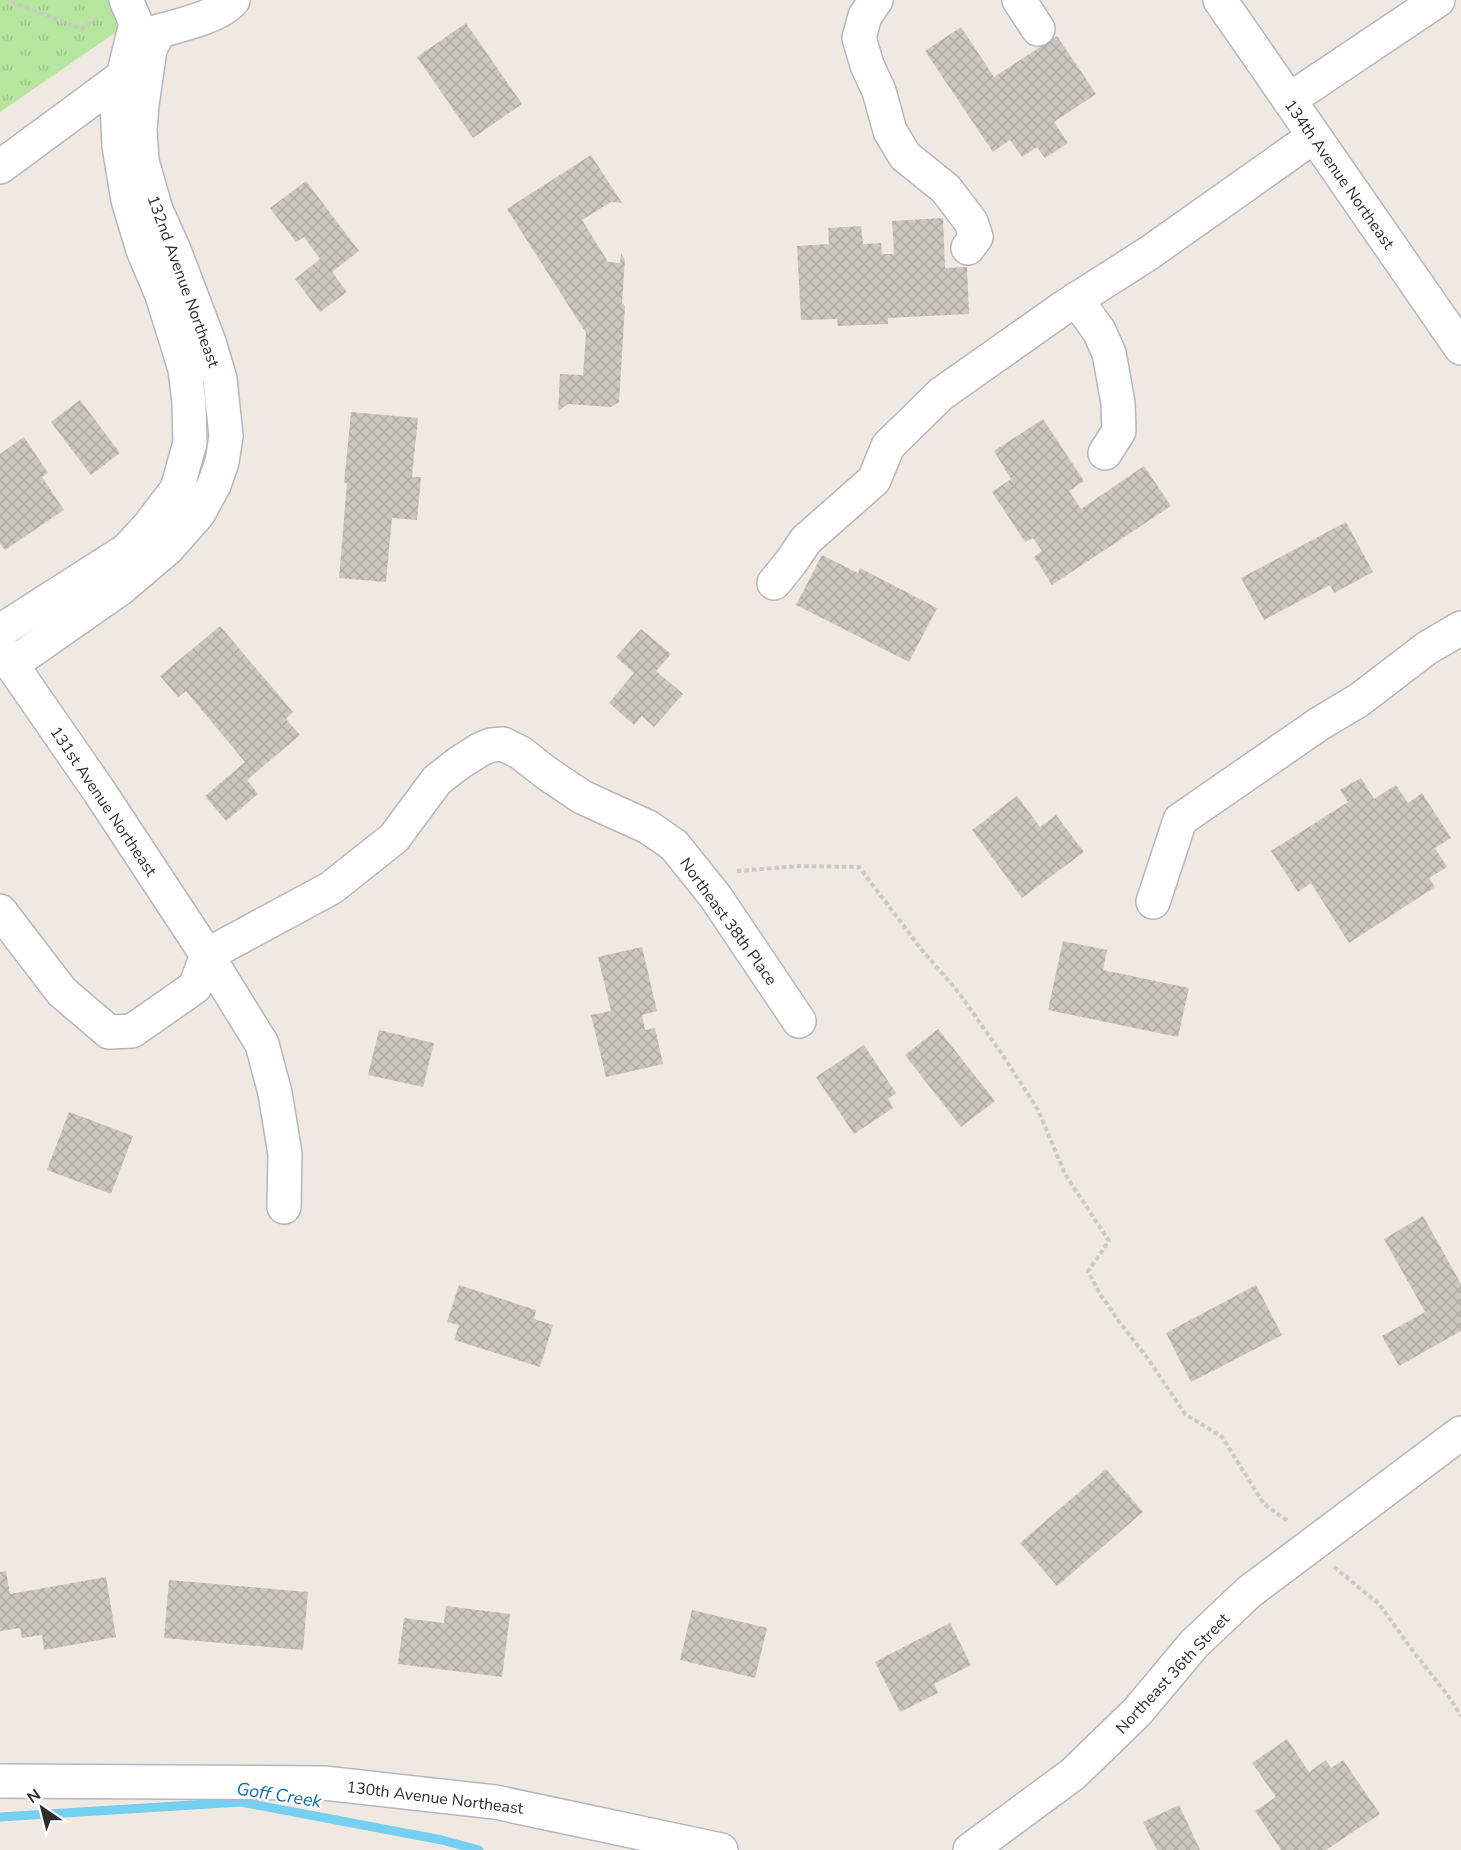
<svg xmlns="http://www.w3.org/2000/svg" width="1461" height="1850" font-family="'Nunito Sans',sans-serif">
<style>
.park{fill:url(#park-tufts)}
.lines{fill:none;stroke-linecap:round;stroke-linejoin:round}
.stream{stroke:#75cff0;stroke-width:9}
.building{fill:url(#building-cross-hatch)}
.minor-casing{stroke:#b4b7c1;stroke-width:36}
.path{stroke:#c9c9c9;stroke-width:4;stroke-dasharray:4.5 3;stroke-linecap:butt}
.minor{stroke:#fff;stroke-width:33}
.labels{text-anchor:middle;stroke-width:4.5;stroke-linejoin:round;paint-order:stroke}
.street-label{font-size:16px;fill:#2e2e2e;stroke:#fff}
.water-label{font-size:18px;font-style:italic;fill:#0d6fa3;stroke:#fff}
</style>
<defs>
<pattern id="park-tufts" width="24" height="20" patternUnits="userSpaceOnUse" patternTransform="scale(1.5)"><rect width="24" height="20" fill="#b6e59e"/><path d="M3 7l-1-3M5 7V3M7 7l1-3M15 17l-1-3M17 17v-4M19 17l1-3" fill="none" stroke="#9dc588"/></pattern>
<pattern id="building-cross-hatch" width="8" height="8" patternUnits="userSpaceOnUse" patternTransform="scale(1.5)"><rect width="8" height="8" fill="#cbc7bf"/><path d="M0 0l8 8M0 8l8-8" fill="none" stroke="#afaba4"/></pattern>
</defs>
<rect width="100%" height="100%" fill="#efe9e1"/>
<polygon class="park" points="0,0 111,0 125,26 0,112"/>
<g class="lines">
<polyline class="stream" points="0,1817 241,1802 442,1840 479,1850"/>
</g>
<g class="building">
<polygon points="466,23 522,104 473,138 417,57"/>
<polygon points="961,27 994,77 1057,36 1096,94 1054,122 1068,143 1045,158 1037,147 1022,157 1010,140 993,152 925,51"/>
<polygon points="591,155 622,203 611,202 582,220 608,262 620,263 621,253 625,260 622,303 625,306 619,402 611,407 568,404 558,411 560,374 583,375 586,333 507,209"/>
<polygon points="306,181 359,251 332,272 347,292 320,312 295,279 320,259 304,237 296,242 270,208"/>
<polygon points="943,218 945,268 967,267 969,314 888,318 888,324 838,326 837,319 801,320 797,246 829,244 828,228 861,226 863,244 881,243 882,254 894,254 892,221"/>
<polygon points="80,400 120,453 91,475 51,422"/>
<polygon points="351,412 418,418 412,477 421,477 417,520 392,518 386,582 339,578 347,483 344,483"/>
<polygon points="1043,419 1084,481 1069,491 1081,509 1144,466 1171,506 1052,585 1034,557 1042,551 1033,538 1025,542 992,492 1011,479 994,451"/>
<polygon points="24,437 48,473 42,477 64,510 5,550 0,543 0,454"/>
<polygon points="1346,522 1373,572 1334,593 1330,585 1264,620 1241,578"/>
<polygon points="822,555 858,573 860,568 937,608 909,662 796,605"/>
<polygon points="220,626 293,712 286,719 300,735 247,780 258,794 226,821 205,796 245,762 186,691 178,697 160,676"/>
<polygon points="641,629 671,654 656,671 683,694 654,727 642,716 634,725 609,703 634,673 616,657"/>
<polygon points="1361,778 1374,799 1396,785 1408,803 1422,793 1451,838 1435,848 1447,867 1429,878 1435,887 1349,943 1311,883 1298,892 1271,851 1348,802 1340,790"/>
<polygon points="1017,796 1040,827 1056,815 1084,852 1022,898 972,830"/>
<polygon points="1063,941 1107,950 1103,970 1189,988 1178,1037 1048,1010"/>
<polygon points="642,947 657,1011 642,1015 645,1030 655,1028 663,1064 606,1077 591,1015 611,1011 598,957"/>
<polygon points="938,1029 995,1101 961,1127 905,1055"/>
<polygon points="379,1030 434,1043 423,1087 368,1075"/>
<polygon points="864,1045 896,1093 888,1099 893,1108 854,1134 816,1077"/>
<polygon points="69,1112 133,1136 111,1194 47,1170"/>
<polygon points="1423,1216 1461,1284 1461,1331 1399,1366 1382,1336 1425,1312 1384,1239"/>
<polygon points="459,1285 536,1310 534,1319 553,1325 540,1367 454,1340 459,1325 447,1322"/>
<polygon points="1256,1285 1282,1335 1191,1382 1166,1333"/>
<polygon points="1106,1469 1143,1512 1057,1586 1020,1543"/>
<polygon points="6,1571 10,1594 106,1577 116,1637 44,1650 42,1635 22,1638 20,1628 0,1631 0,1572"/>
<polygon points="169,1580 308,1592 303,1650 164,1638"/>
<polygon points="446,1606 510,1614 502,1677 398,1664 404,1618 444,1623"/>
<polygon points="692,1610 767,1628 755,1678 680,1660"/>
<polygon points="950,1623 971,1665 934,1684 938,1693 900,1712 875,1662"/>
<polygon points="1287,1739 1309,1772 1326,1760 1331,1768 1343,1760 1380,1814 1326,1850 1281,1850 1255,1811 1276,1797 1252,1763"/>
<polygon points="1179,1805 1200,1850 1157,1850 1143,1822"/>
</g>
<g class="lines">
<g class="minor-casing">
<g id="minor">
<polyline points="876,0 865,16 859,38 867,65 879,91 890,131 905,156 946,189 971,222 976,237 968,248"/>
<polyline points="1019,0 1038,29"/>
<polyline points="1220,0 1461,348"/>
<polyline points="1289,100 1438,0"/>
<polyline points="0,167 122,77"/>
<polyline points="1076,299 1099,331 1109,353 1118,403 1119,431 1105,453"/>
<polyline points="774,583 791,562 806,540 874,480 888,446 941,394 1063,308 1149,253 1313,137"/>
<polyline points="0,631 127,550 149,526 177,489 190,443 189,402 185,369 162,295 143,250 128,200 119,146 117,101 136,23 126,0"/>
<polyline points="0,648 99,791 207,955 262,1044 275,1093 285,1154 284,1207"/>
<path d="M11,665L121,588L167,549L198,514L214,485L222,462L226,436L220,379L209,342L174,250L156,210L142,161L140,130L142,105L150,49L159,31C178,26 221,16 233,0"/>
<polyline points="1153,902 1180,820 1319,724 1359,700 1427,648 1461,628"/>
<polyline points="0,911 62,992 109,1032 132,1031 195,987 207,955 331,888 394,838 437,780 459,763 481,749 491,745 503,744 521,753 545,772 582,797 648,827 674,845 715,896 799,1021"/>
<polyline points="0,1781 324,1783 495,1802 721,1850"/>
<polyline points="970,1850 1073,1774 1137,1712 1194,1644 1249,1592 1461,1433"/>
</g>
</g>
<g class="path">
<polyline points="12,0 15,3 81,29 98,18"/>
<polyline points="737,871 799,866 859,867 922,950 959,993 1006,1060 1038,1110 1065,1174 1109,1241 1088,1271 1100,1294 1120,1323 1149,1360 1185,1414 1222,1437 1264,1504 1289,1522"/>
<polyline points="1334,1567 1379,1604 1410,1647 1449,1697 1461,1716"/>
</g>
<use href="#minor" class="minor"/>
</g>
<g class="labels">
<g class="street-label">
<text transform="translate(1340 174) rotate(55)" y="6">134th Avenue Northeast</text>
<text transform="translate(184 281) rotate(70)" y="6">132nd Avenue Northeast</text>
<text transform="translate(104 801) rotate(56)" y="6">131st Avenue Northeast</text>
<text transform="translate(729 921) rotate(54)" y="6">Northeast 38th Place</text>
<text transform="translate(1172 1673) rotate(-47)" y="6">Northeast 36th Street</text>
<text transform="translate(435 1797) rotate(7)" y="6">130th Avenue Northeast</text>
</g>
<g class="water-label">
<text transform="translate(279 1795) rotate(9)" y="6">Goff Creek</text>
</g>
</g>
<g transform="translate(42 1808) rotate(325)" stroke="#ffffff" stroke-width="4.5" paint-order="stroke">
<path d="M0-4.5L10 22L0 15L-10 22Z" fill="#2e2e2e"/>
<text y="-9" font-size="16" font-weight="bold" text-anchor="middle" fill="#2e2e2e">N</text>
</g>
</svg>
